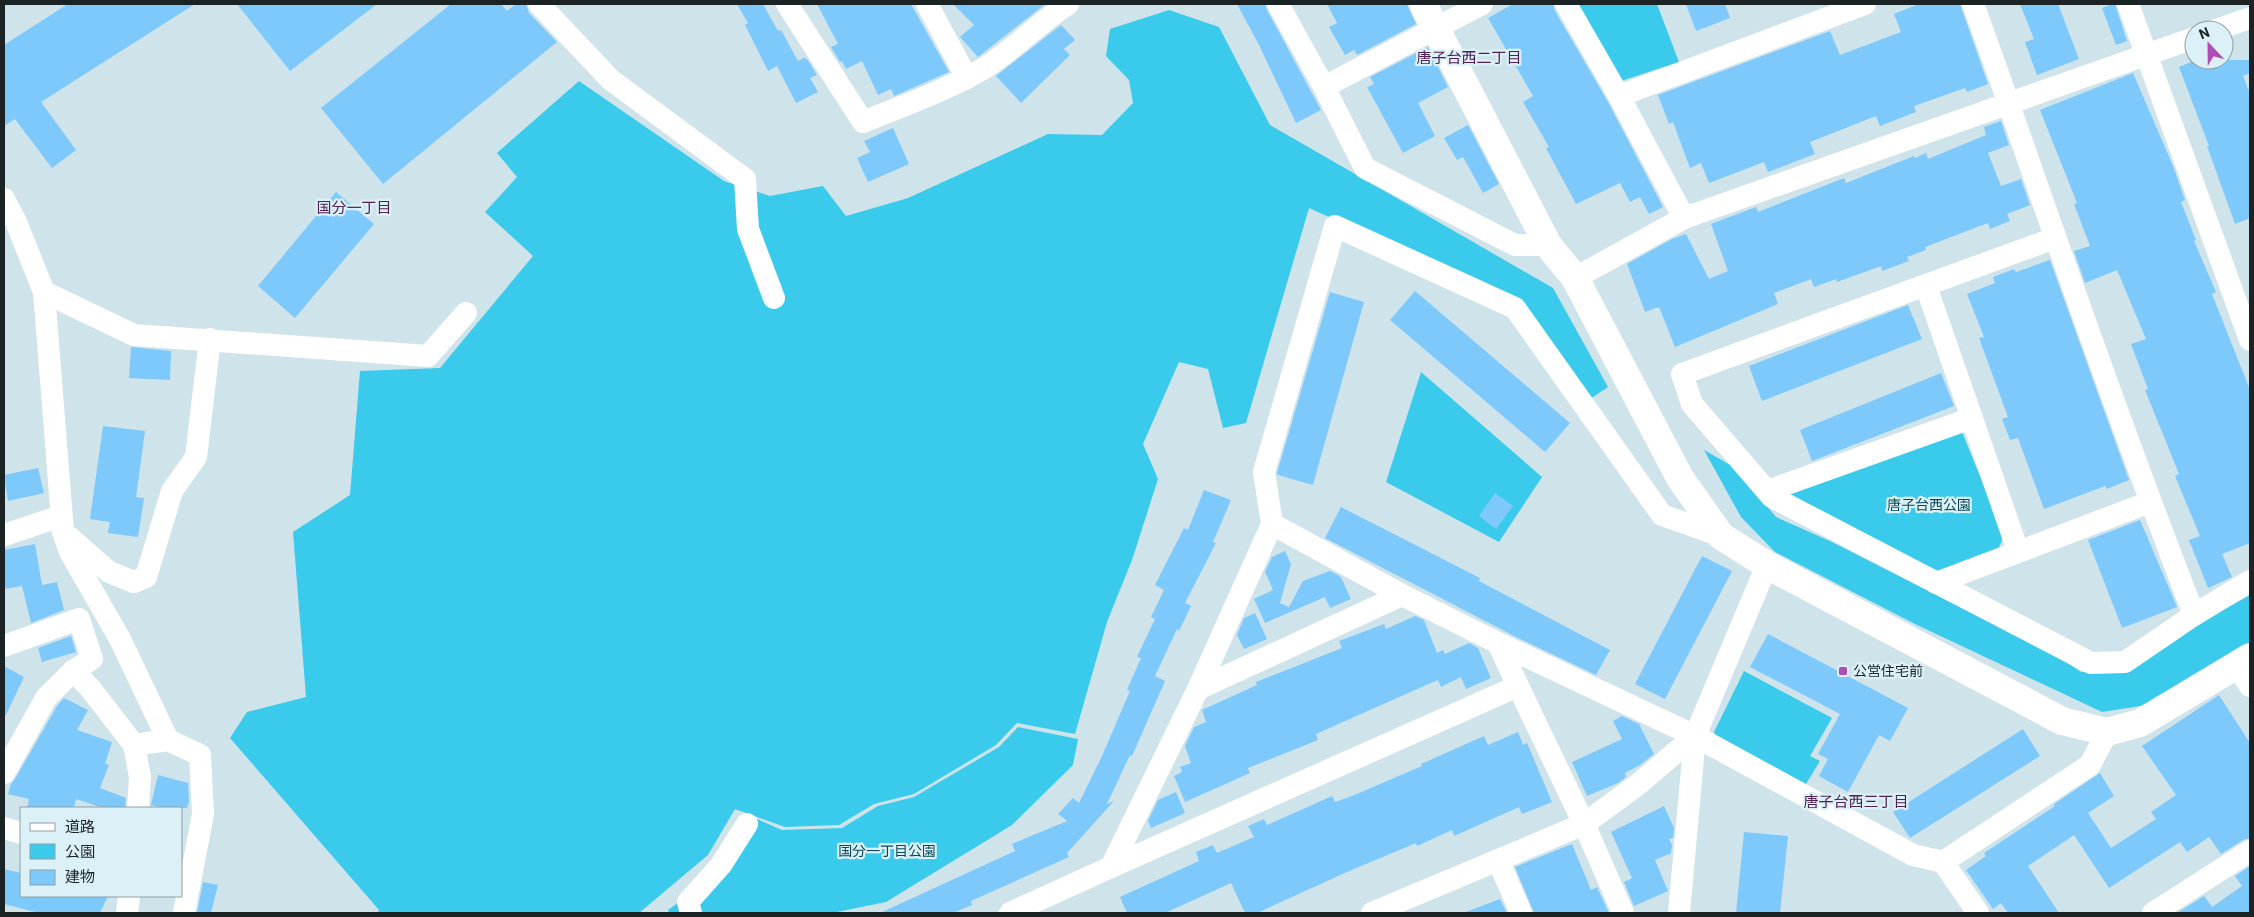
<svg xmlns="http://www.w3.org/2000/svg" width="2254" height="917" font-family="Roboto,'Noto Sans JP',sans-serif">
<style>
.green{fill:#3acbec}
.building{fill:#7ec9fb}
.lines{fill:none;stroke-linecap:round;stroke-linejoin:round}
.street{stroke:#fff;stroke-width:22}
.secondary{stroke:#fff;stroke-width:28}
.poi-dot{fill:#b04db4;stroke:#dcf1f7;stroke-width:2}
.labels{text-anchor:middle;stroke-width:4.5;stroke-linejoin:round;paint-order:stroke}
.park-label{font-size:14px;fill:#084857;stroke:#dcf1f7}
.poi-label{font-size:14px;fill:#1b2325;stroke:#dcf1f7;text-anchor:start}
.neighbourhood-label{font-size:15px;fill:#502152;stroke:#dcf1f7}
</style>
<rect width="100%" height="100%" fill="#cfe3ea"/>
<g class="green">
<polygon points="1573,4 1657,4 1679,62 1618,82"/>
<polygon points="1169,10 1219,27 1270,125 1553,288 1608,387 1590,399 1516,301 1309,208 1246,423 1223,428 1208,369 1179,362 1143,444 1158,479 1132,560 1107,622 1075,734 1017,723 996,745 914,794 874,804 839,825 785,827 735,809 708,855 639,913 378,913 379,910 230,738 247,712 306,697 293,532 350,495 360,371 440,368 533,256 485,212 517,177 497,153 579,81 724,181 770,196 823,186 846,216 908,198 1048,134 1102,135 1133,103 1129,80 1106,56 1110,29"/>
<polygon points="1421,372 1542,477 1499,542 1386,482"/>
<polygon points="1962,432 2004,535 1998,550 1931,574 1786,494"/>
<polygon points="1704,450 1734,467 1776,517 1832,542 2060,658 2081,672 2127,672 2196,625 2250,595 2250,644 2153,704 2102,712 1915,624 1775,552 1741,517"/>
<polygon points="1744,671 1832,718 1810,756 1820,761 1806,784 1719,741 1714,732"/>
<polygon points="1018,727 1078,739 1073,765 1012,825 886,902 832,913 669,913 668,910 726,868 757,819 782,830 842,828 878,806 914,797 999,747"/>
</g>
<g class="building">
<polygon points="68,4 195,4 41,102 76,150 52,168 15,119 4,126 4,45"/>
<polygon points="237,4 377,4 290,71"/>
<polygon points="451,4 501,4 507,11 516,4 526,4 529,13 557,42 383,184 321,108"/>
<polygon points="737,4 763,4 778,31 781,30 798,61 804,58 807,59 817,75 810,78 818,92 796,103 777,66 768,71 745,25 748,23"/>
<polygon points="817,4 911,4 949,72 894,96 891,89 878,95 862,61 846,69 842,61 840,62 831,47 838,44"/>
<polygon points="953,4 1043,4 1044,5 978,57 960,37 974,25"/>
<polygon points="1237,4 1265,4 1267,10 1321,110 1296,123 1259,45"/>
<polygon points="1327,4 1407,4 1416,24 1357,55 1354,50 1345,55 1329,27 1337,23"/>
<polygon points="1513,4 1553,4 1555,11 1608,102 1663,207 1649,214 1640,197 1630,202 1620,183 1576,204 1546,148 1549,147 1523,102 1533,96 1488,18"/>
<polygon points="1686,4 1725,4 1730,18 1696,31"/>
<polygon points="1919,4 1960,4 1988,84 1967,92 1965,88 1914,106 1916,112 1880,126 1876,116 1810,142 1815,154 1768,172 1764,162 1709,183 1701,163 1690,168 1673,122 1669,124 1658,95 1830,31 1840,55 1901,32 1894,14"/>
<polygon points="2020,4 2058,4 2079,59 2037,75 2025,42 2034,39"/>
<polygon points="2112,4 2115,4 2127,41 2116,45 2102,8"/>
<polygon points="1061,25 1075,40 1064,49 1070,55 1021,103 996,76"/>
<polygon points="1428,47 1448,87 1418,103 1435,136 1403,153 1367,87 1374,84 1370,77"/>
<polygon points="2196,60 2250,60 2250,73 2243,76 2250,94 2250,218 2235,224 2207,146 2209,146 2179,67"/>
<polygon points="2133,73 2173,166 2185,200 2181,202 2196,240 2194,241 2216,292 2212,294 2250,390 2250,543 2222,554 2232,577 2208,588 2189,540 2200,536 2175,476 2179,474 2145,390 2148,389 2131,344 2146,339 2117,270 2085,283 2074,251 2090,246 2074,204 2077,203 2040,110"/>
<polygon points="2001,121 2009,145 1988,153 2001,186 2021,179 2030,205 2007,214 2010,221 1990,229 1988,223 1925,247 1926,250 1907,257 1909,261 1882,271 1881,266 1837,282 1836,279 1814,287 1811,279 1774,293 1778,304 1675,347 1659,307 1645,312 1627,264 1672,239 1686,234 1709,279 1728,271 1711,224 1756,207 1758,212 1844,178 1846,183 1914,156 1915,158 1926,153 1928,159 1986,135 1984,127"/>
<polygon points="1468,125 1499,184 1483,193 1463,157 1457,160 1444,138"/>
<polygon points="893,128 909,164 868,182 857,158 870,152 864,141"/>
<polygon points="336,192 374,224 295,318 258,286"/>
<polygon points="2050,260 2129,480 2107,489 2105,486 2044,509 2018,438 2010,440 2002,419 2008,417 1979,338 1984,337 1967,294 1995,283 1993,277 2014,269 2016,272"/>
<polygon points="1415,291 1570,423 1545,452 1390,320"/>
<polygon points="1330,292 1364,302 1313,485 1278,475 1277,473"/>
<polygon points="1908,305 1922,339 1762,401 1749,366"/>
<polygon points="131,347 171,351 170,380 129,378"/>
<polygon points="1941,373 1954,406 1812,461 1800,430"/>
<polygon points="103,426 145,431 136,497 144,498 138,537 108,533 110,522 90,519"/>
<polygon points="38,468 44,493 8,501 4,475"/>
<polygon points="1204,490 1231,500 1213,542 1216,543 1185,603 1191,606 1179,631 1177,629 1155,676 1165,681 1132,756 1130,755 1107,804 1114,801 1067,853 1069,857 971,901 972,905 953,913 880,913 1015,851 1012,844 1067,821 1058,814 1073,798 1079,803 1102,756 1130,691 1127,690 1141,658 1137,657 1155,619 1151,617 1164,590 1155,585 1184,528 1188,530"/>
<polygon points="1495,493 1513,506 1496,529 1479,516"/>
<polygon points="1341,507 1480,578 1479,581 1610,650 1596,675 1518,638 1325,538"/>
<polygon points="2140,520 2177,607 2122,628 2088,540"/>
<polygon points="35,544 42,585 57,582 64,610 31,623 22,586 4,589 4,550"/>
<polygon points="1285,551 1291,564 1280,603 1289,607 1303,581 1330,571 1341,577 1351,599 1330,608 1325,597 1265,623 1254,599 1273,590 1265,572 1272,557"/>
<polygon points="1702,556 1732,571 1665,699 1635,684"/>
<polygon points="1255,613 1267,639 1244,649 1237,635 1244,618"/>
<polygon points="1415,616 1424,620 1437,653 1443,650 1445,654 1469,643 1478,648 1491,678 1466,689 1461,677 1441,687 1438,680 1424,686 1316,734 1318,740 1248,768 1250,773 1185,802 1174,776 1182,772 1180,767 1191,763 1185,746 1194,727 1206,722 1202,710 1257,685 1256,682 1342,648 1339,641 1384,624 1386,629"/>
<polygon points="1768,634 1908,708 1890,741 1879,735 1848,792 1819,776 1828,759 1818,754 1840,714 1750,667"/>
<polygon points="71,636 76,652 42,662 38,648"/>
<polygon points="4,666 24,677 4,719"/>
<polygon points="2219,695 2250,743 2250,838 2243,840 2221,854 2209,837 2187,852 2180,842 2109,888 2074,835 2028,866 2059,913 2008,913 2001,903 1993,909 1966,870 1986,856 1984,853 2055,806 2054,804 2100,773 2114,796 2088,813 2111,848 2156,819 2151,812 2176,795 2142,746"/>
<polygon points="64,698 88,710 77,730 112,742 105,764 109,765 100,788 126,798 125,808 103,808 76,799 74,808 27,808 29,799 8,794 11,784 15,779 57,706"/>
<polygon points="1622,716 1639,724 1654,754 1640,765 1625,773 1626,777 1618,783 1587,796 1572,762 1622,739 1613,721"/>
<polygon points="2023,729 2040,756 1910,838 1893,812"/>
<polygon points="1518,732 1523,745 1527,743 1552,802 1522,814 1519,807 1454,836 1452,830 1417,846 1416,843 1347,872 1257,913 1245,913 1231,883 1165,913 1127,913 1120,897 1199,861 1196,852 1213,845 1217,853 1254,837 1248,826 1264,819 1267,825 1332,796 1335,802 1352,796 1422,766 1421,764 1484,736 1488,745"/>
<polygon points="158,775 188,783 189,801 187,808 165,808 151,805"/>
<polygon points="1176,792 1185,813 1151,828 1148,821 1158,800"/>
<polygon points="1664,806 1674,828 1673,838 1669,839 1672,845 1671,853 1655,860 1668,891 1634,906 1624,882 1632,878 1611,832"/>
<polygon points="1744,832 1788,836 1780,913 1736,913"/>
<polygon points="1572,844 1591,890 1597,887 1609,913 1534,913 1515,867"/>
<polygon points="2250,866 2250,913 2177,913 2204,896 2212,907 2242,886 2235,876"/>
<polygon points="4,869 21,873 21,896 108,896 100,913 39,913 4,904"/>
<polygon points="203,882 218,885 211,913 197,913"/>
<polygon points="1500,899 1507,913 1466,913 1466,912"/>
</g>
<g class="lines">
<g class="street">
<polyline points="539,4 611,80 745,179 748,229 774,298"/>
<path d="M787,4L863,122C904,105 948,90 986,67C1015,48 1039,23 1068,4"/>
<polyline points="927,4 967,78"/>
<polyline points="1278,4 1324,87 1365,168 1515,245 1548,245"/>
<polyline points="1566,4 1619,96 1684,218"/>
<path d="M1973,4C2002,82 2028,161 2056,239C2100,365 2146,491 2194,615"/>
<polyline points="2128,4 2250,340"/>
<polyline points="2216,30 2250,18"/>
<polyline points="1324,87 1482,4"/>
<polyline points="1619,96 1865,4"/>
<polyline points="4,199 16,222 44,292 63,532 70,552 120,639 168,740 134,745 140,777 138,808"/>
<polyline points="2055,238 1682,374 1692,404 1772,497 2091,663 2125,662 2194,615 2250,581"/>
<polyline points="1575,278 1684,218 2194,38"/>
<polyline points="1926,286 2018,551"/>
<polyline points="44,292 134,335 428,356 466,313"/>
<polyline points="1767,491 1972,418"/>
<polyline points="1272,524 1402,595 1498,643 1695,736 1913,855 1943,862 1978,913"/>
<polyline points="4,535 61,516"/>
<polyline points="69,537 109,572 134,582 146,577 172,491 196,457 210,339"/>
<polyline points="1936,583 2150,502"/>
<polyline points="4,646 79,619 92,659 73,671 90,688 134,745"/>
<polyline points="2237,666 2250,686"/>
<polyline points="1518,686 1584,824 1623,913"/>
<polyline points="1198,689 1402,595"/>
<polyline points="168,740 200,755 203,814 184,913"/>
<polyline points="4,773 46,698 73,671"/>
<polyline points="4,828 21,833"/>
<polyline points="1498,860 1521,913"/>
<polyline points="1943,862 2090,765 2107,732"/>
<polyline points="1111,867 1518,686 1498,643"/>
<polyline points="127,913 129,896"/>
<polyline points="691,913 688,902 721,865 747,824"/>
<polyline points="1010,913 1111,867 1198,689 1272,524 1264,472 1335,226 1515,308 1662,515 1721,536"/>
<polyline points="1372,913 1584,824 1636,786 1695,736"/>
<polyline points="1679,913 1695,736 1767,565"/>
<polyline points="2153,913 2250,851"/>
</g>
<polyline class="secondary" points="1423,4 1548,245 1575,278 1680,478 1721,536 1767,565 2062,721 2107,732 2140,723 2250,657"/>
</g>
<rect class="poi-dot" x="1838" y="666" width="10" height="10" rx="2.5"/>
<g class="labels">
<g class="park-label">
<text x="1929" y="510">唐子台西公園</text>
<text x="887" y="856">国分一丁目公園</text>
</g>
<g class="poi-label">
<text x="1853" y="676">公営住宅前</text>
</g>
<g class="neighbourhood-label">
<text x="1469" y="63">唐子台西二丁目</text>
<text x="354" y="213">国分一丁目</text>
<text x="1856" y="807">唐子台西三丁目</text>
</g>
</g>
<rect width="2254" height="917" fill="none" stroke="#1b2325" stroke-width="10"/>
<rect x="20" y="807" width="162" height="90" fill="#dcf1f7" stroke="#8f9fa3"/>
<rect x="30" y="823" width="25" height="8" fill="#ffffff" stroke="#8f9fa3"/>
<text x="65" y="832" font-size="15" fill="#1b2325">道路</text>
<rect x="30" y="844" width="25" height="15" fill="#3acbec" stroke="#8f9fa3"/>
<text x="65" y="857" font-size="15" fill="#1b2325">公園</text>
<rect x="30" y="870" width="25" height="15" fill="#7ec9fb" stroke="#8f9fa3"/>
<text x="65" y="882" font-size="15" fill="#1b2325">建物</text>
<g transform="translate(2209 45) rotate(338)"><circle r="24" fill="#dcf1f7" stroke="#8f9fa3"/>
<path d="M0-4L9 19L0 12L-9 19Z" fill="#b04db4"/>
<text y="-8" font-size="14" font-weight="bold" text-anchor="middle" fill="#1b2325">N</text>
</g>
</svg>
